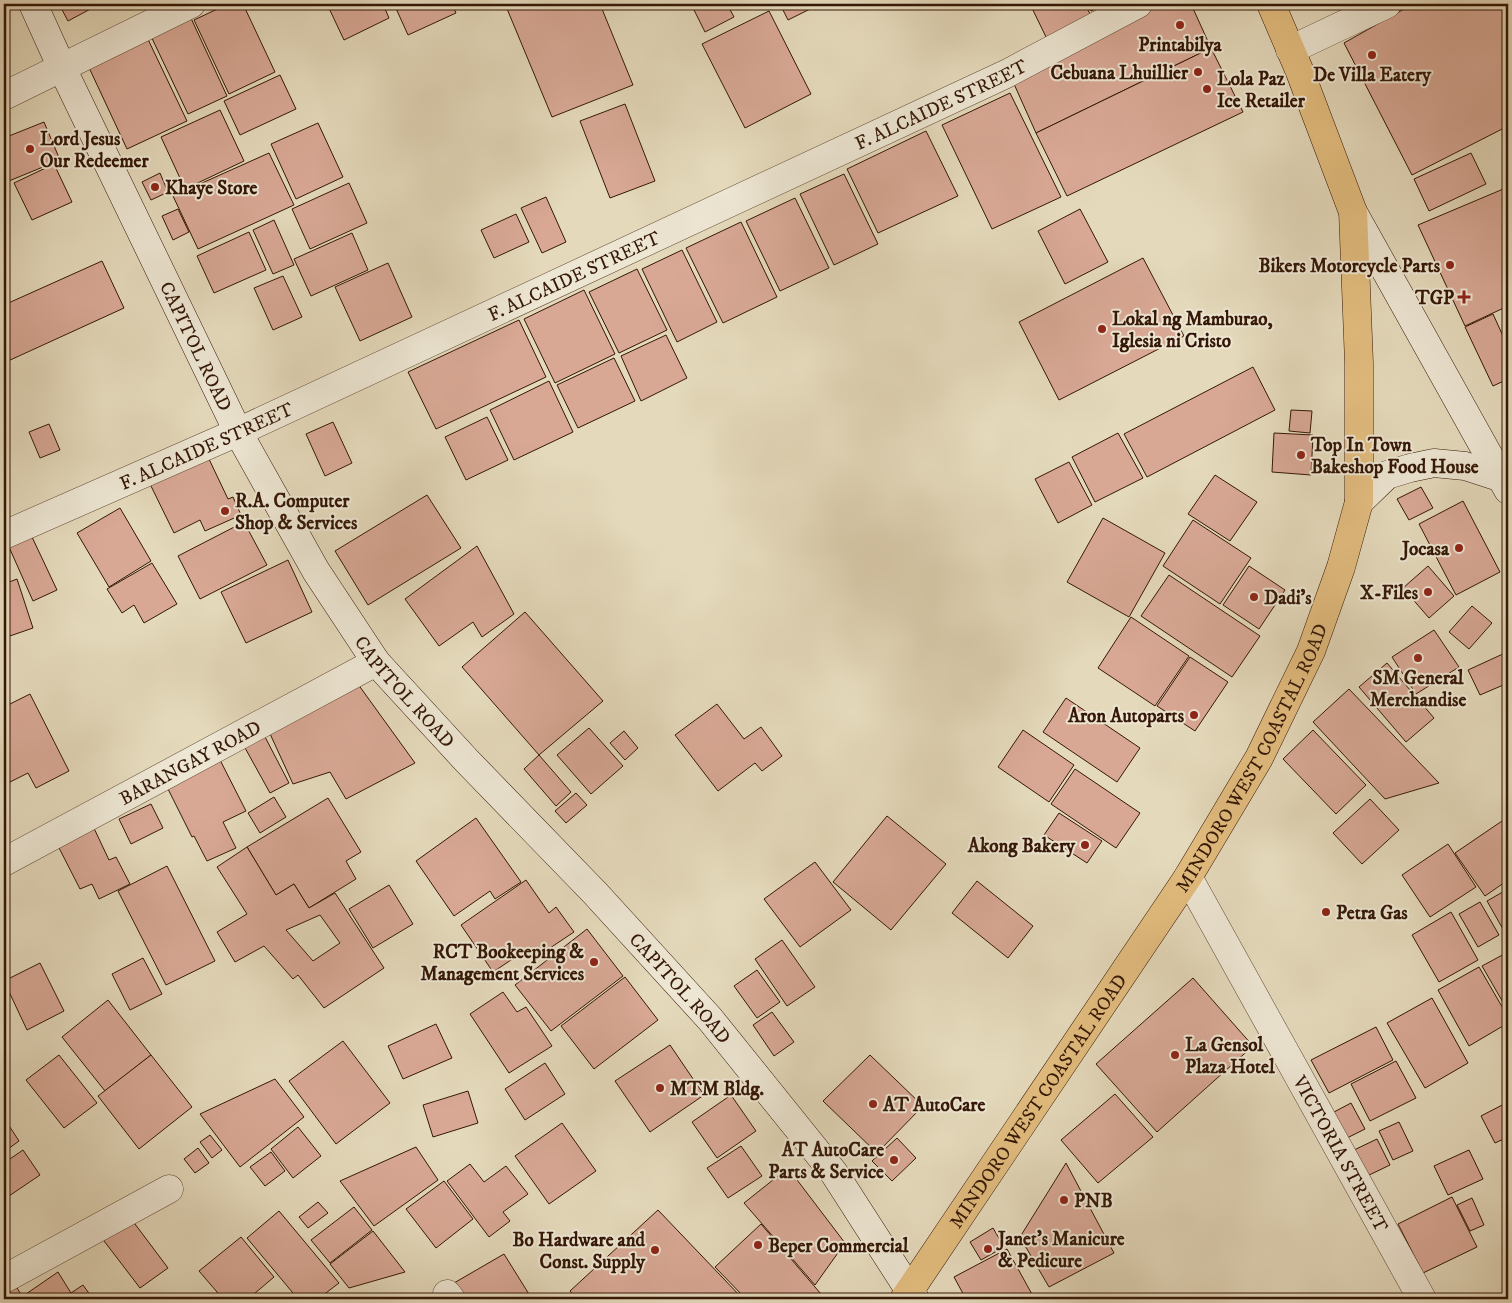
<svg xmlns="http://www.w3.org/2000/svg" width="1512" height="1303" font-family="'IM FELL DW Pica',serif">
<style>
.building{fill:#d8a895;stroke:#341706;fill-rule:evenodd}
.lines{fill:none;stroke-linecap:round;stroke-linejoin:round}
.street-casing{stroke:#604833;stroke-width:29}
.secondary-casing{stroke:#341706;stroke-width:29}
.primary-casing{stroke:#341706;stroke-width:29}
.street{stroke:#ede6d3;stroke-width:28}
.secondary{stroke:#ede6d3;stroke-width:28}
.primary{stroke:#e2bc7e;stroke-width:28}
.poi-dot{fill:#8f2418;stroke:#ede6d3;stroke-width:2}
.labels{text-anchor:middle;stroke-width:4;stroke-linejoin:round;paint-order:stroke}
.poi-label{font-size:19px;font-weight:bold;fill:#341706;stroke:#ede6d3;text-anchor:start}
.street-label{font-size:19px;fill:#341706;stroke:#ede6d3}
</style>
<rect width="100%" height="100%" fill="#e4d9bb"/>
<filter id="stains"><feTurbulence type="fractalNoise" baseFrequency=".004" numOctaves="4"/><feColorMatrix values="0 0 0 0 .2 0 0 0 0 .09 0 0 0 0 .02 0 0 0 .5 -.17"/></filter>
<radialGradient id="worn" r=".72"><stop offset=".6" stop-color="#630" stop-opacity="0"/><stop offset="1" stop-color="#630" stop-opacity=".3"/></radialGradient>
<g class="building">
<polygon points="59,4 94,4 96,6 68,21"/>
<polygon points="228,4 243,4 275,72 229,94 194,20"/>
<polygon points="327,4 383,4 389,18 344,40"/>
<polygon points="394,4 452,4 456,13 408,35"/>
<polygon points="505,4 600,4 633,85 552,117"/>
<polygon points="691,4 727,4 734,17 705,32"/>
<polygon points="780,4 820,4 788,20"/>
<polygon points="1030,4 1085,4 1092,18 1047,39"/>
<polygon points="1088,4 1107,4 1091,11"/>
<polygon points="1157,4 1191,4 1211,48 1036,133 1014,84 1101,33"/>
<polygon points="1413,4 1502,4 1508,17 1508,126 1412,175 1344,43"/>
<polygon points="769,11 811,94 745,128 702,44"/>
<polygon points="189,14 227,96 188,114 149,32"/>
<polygon points="144,31 187,121 127,149 85,59"/>
<polygon points="1211,48 1243,112 1067,196 1036,133"/>
<polygon points="280,75 296,109 240,135 224,101"/>
<polygon points="1010,93 1061,197 992,229 942,125"/>
<polygon points="625,104 655,181 610,198 580,121"/>
<polygon points="220,110 244,161 185,189 161,137"/>
<polygon points="44,122 60,160 4,183 4,138"/>
<polygon points="318,123 343,177 296,199 271,144"/>
<polygon points="926,131 958,196 878,233 847,169"/>
<polygon points="269,153 294,205 198,249 173,196"/>
<polygon points="1471,153 1486,184 1429,211 1414,179"/>
<polygon points="54,164 72,202 32,220 14,183"/>
<polygon points="160,173 168,192 151,200 142,182"/>
<polygon points="844,174 878,244 834,265 800,194"/>
<polygon points="349,183 367,223 310,249 292,209"/>
<polygon points="1508,187 1508,306 1465,326 1418,225"/>
<polygon points="546,197 566,242 542,253 521,208"/>
<polygon points="795,198 829,268 780,291 746,221"/>
<polygon points="178,209 189,232 173,240 162,216"/>
<polygon points="1080,209 1108,262 1065,284 1038,231"/>
<polygon points="516,214 529,242 494,258 481,230"/>
<polygon points="274,220 294,265 273,274 253,230"/>
<polygon points="741,222 777,297 723,323 686,248"/>
<polygon points="249,232 266,270 214,293 197,256"/>
<polygon points="352,233 368,270 311,296 294,259"/>
<polygon points="682,250 717,322 677,342 642,269"/>
<polygon points="1143,258 1184,336 1059,400 1019,322"/>
<polygon points="102,261 124,308 8,361 4,351 4,305"/>
<polygon points="388,263 412,317 360,341 335,287"/>
<polygon points="637,269 667,330 619,353 589,292"/>
<polygon points="283,276 302,317 273,330 254,288"/>
<polygon points="584,290 615,354 555,383 524,319"/>
<polygon points="1493,314 1508,347 1508,379 1493,386 1465,327"/>
<polygon points="519,320 546,377 436,429 408,372"/>
<polygon points="666,335 687,378 641,401 621,356"/>
<polygon points="614,358 635,401 578,428 557,385"/>
<polygon points="1253,367 1275,410 1147,477 1124,434"/>
<polygon points="549,381 573,432 514,460 490,410"/>
<polygon points="1291,410 1312,411 1310,433 1289,431"/>
<polygon points="487,417 508,460 466,480 445,437"/>
<polygon points="333,422 352,463 325,476 306,434"/>
<polygon points="49,424 60,450 40,458 29,432"/>
<polygon points="1118,433 1143,478 1095,502 1072,457"/>
<polygon points="1274,433 1313,435 1311,475 1272,472"/>
<polygon points="208,457 228,499 233,497 241,515 205,531 200,520 174,533 150,484"/>
<polygon points="1069,462 1092,505 1058,523 1035,479"/>
<polygon points="1215,475 1257,502 1230,541 1188,514"/>
<polygon points="1421,487 1433,508 1409,520 1397,499"/>
<polygon points="427,495 461,548 368,605 335,551"/>
<polygon points="1463,501 1500,572 1456,595 1419,524"/>
<polygon points="120,508 151,561 109,587 77,533"/>
<polygon points="1103,518 1165,553 1129,617 1067,582"/>
<polygon points="1193,520 1251,558 1220,604 1163,566"/>
<polygon points="244,522 267,565 200,599 178,556"/>
<polygon points="32,537 57,590 33,601 9,547"/>
<polygon points="477,546 514,614 482,637 473,622 439,646 405,599"/>
<polygon points="288,560 312,612 246,643 221,592"/>
<polygon points="152,563 177,604 144,623 134,605 122,613 107,589"/>
<polygon points="1249,566 1285,590 1259,629 1223,605"/>
<polygon points="1428,566 1454,596 1429,618 1403,588"/>
<polygon points="1169,575 1260,636 1232,677 1141,616"/>
<polygon points="17,579 33,628 4,638 4,584"/>
<polygon points="1472,606 1492,623 1469,649 1449,632"/>
<polygon points="525,612 603,701 539,755 462,667"/>
<polygon points="1131,617 1189,656 1155,706 1098,668"/>
<polygon points="1434,630 1459,667 1416,694 1392,657"/>
<polygon points="1505,653 1508,660 1508,683 1480,695 1468,670"/>
<polygon points="1190,657 1228,682 1195,731 1157,706"/>
<polygon points="1387,663 1434,718 1406,742 1359,687"/>
<polygon points="355,680 415,763 346,799 330,772 293,784 266,725"/>
<polygon points="1349,689 1439,783 1385,799 1313,722"/>
<polygon points="30,694 69,771 36,788 28,773 8,783 4,774 4,707"/>
<polygon points="1066,698 1140,748 1117,782 1043,732"/>
<polygon points="717,704 744,739 761,727 782,756 762,771 755,763 718,791 675,735"/>
<polygon points="589,728 623,766 591,794 557,755"/>
<polygon points="1023,730 1074,765 1049,802 998,767"/>
<polygon points="1313,730 1366,785 1336,814 1283,759"/>
<polygon points="624,731 638,748 625,760 610,743"/>
<polygon points="264,735 289,783 270,793 244,746"/>
<polygon points="217,754 246,811 223,822 236,848 207,861 194,836 192,837 164,781"/>
<polygon points="539,755 571,792 556,806 524,769"/>
<polygon points="1075,769 1140,813 1116,848 1051,804"/>
<polygon points="576,793 587,805 566,823 555,811"/>
<polygon points="274,797 286,817 260,833 248,813"/>
<polygon points="328,798 361,852 346,861 356,879 309,908 294,884 276,895 247,847"/>
<polygon points="1370,799 1399,830 1362,864 1333,833"/>
<polygon points="151,804 163,828 131,844 119,819"/>
<polygon points="1059,813 1102,841 1087,863 1044,835"/>
<polygon points="887,816 946,864 891,930 833,882"/>
<polygon points="476,818 521,882 495,899 490,891 454,916 416,861"/>
<polygon points="1502,821 1508,830 1508,880 1485,896 1455,853"/>
<polygon points="92,824 109,860 116,857 130,884 99,899 92,884 80,889 56,842"/>
<polygon points="1448,844 1476,887 1430,917 1402,875"/>
<path d="M247,847L276,895L294,884L309,908L335,893L384,968L324,1008L298,975L293,979L264,946L235,962L217,932L247,914L217,867ZM320,915L340,943L313,961L286,930Z"/>
<polygon points="815,862 851,910 800,947 764,899"/>
<polygon points="167,866 215,961 166,985 118,891"/>
<polygon points="526,880 549,913 556,907 574,932 532,960 526,950 493,972 461,925"/>
<polygon points="977,881 1033,926 1008,958 952,913"/>
<polygon points="389,885 413,924 373,948 349,909"/>
<polygon points="1508,889 1508,938 1487,901"/>
<polygon points="1480,902 1499,935 1478,947 1459,914"/>
<polygon points="1451,912 1478,960 1439,982 1412,935"/>
<polygon points="587,929 623,976 551,1031 515,985"/>
<polygon points="782,940 815,987 787,1006 755,959"/>
<polygon points="1508,952 1508,1011 1482,966"/>
<polygon points="143,958 162,994 130,1010 112,974"/>
<polygon points="40,963 64,1011 27,1030 4,981"/>
<polygon points="1479,967 1508,1017 1508,1023 1469,1046 1438,990"/>
<polygon points="757,970 780,1002 757,1018 734,986"/>
<polygon points="625,977 658,1020 594,1069 561,1026"/>
<polygon points="1193,978 1253,1046 1157,1132 1096,1064"/>
<polygon points="503,992 517,1012 526,1007 552,1046 509,1073 470,1014"/>
<polygon points="1432,998 1468,1063 1425,1088 1387,1023"/>
<polygon points="108,1000 151,1055 105,1091 62,1037"/>
<polygon points="772,1012 794,1042 774,1056 753,1025"/>
<polygon points="436,1024 452,1058 403,1079 388,1046"/>
<polygon points="1376,1027 1393,1060 1329,1093 1311,1060"/>
<polygon points="343,1041 390,1103 336,1144 289,1081"/>
<polygon points="670,1045 704,1095 650,1132 615,1081"/>
<polygon points="59,1055 97,1103 64,1128 26,1080"/>
<polygon points="151,1055 192,1107 139,1149 98,1096"/>
<polygon points="870,1055 923,1106 877,1153 823,1101"/>
<polygon points="1396,1061 1416,1098 1370,1121 1351,1084"/>
<polygon points="545,1063 565,1094 525,1120 505,1089"/>
<polygon points="275,1079 304,1117 240,1167 200,1114"/>
<polygon points="468,1091 478,1123 433,1137 423,1105"/>
<polygon points="1115,1094 1153,1137 1098,1183 1061,1140"/>
<polygon points="731,1095 756,1131 717,1158 692,1122"/>
<polygon points="1508,1102 1508,1137 1495,1143 1481,1116"/>
<polygon points="1351,1103 1365,1129 1347,1138 1334,1112"/>
<polygon points="4,1118 19,1141 4,1152"/>
<polygon points="1399,1122 1413,1151 1393,1160 1379,1131"/>
<polygon points="562,1123 596,1171 549,1204 515,1156"/>
<polygon points="298,1127 321,1156 293,1178 271,1149"/>
<polygon points="210,1135 222,1150 212,1158 200,1142"/>
<polygon points="897,1138 916,1158 892,1181 872,1161"/>
<polygon points="1377,1139 1390,1165 1365,1177 1352,1151"/>
<polygon points="741,1146 762,1176 728,1198 707,1168"/>
<polygon points="416,1147 438,1180 374,1226 340,1181"/>
<polygon points="198,1148 209,1163 195,1173 184,1159"/>
<polygon points="23,1150 40,1175 9,1196 4,1188 4,1163"/>
<polygon points="1469,1150 1483,1179 1448,1195 1434,1166"/>
<polygon points="271,1152 285,1171 265,1186 250,1167"/>
<polygon points="1066,1163 1114,1253 1049,1287 1020,1237"/>
<polygon points="470,1164 484,1182 506,1166 528,1194 503,1212 510,1221 489,1237 447,1181"/>
<polygon points="788,1168 845,1243 815,1285 744,1203"/>
<polygon points="444,1181 473,1219 436,1248 406,1209"/>
<polygon points="1452,1197 1477,1247 1423,1273 1398,1224"/>
<polygon points="1472,1198 1484,1225 1470,1231 1457,1205"/>
<polygon points="318,1202 328,1213 308,1228 299,1217"/>
<polygon points="354,1207 372,1230 330,1263 311,1240"/>
<polygon points="658,1210 743,1299 577,1299 570,1291"/>
<polygon points="279,1211 339,1283 318,1299 298,1299 247,1238"/>
<polygon points="129,1216 168,1268 140,1288 101,1237"/>
<polygon points="761,1224 821,1294 818,1299 746,1299 715,1267"/>
<polygon points="993,1228 1004,1247 981,1260 970,1242"/>
<polygon points="373,1231 405,1272 349,1288 330,1264"/>
<polygon points="241,1237 274,1277 248,1299 223,1299 199,1271"/>
<polygon points="1007,1249 1033,1296 1026,1299 966,1299 954,1277"/>
<polygon points="504,1254 532,1299 464,1299 454,1283"/>
<polygon points="58,1272 71,1293 83,1285 93,1299 29,1299 26,1294"/>
<polygon points="10,1277 24,1299 4,1299 4,1281"/>
</g>
<g class="lines">
<g class="street-casing">
<g id="street">
<polyline points="1290,50 1387,4"/>
<polyline points="4,96 191,4"/>
<path id="s1" d="M4,535L238,432L1006,74L1138,4"/>
<path id="s2" d="M4,862L376,662"/>
<path id="s3" d="M1188,877L1422,1299"/>
<polyline points="4,1279 169,1189"/>
<polyline points="447,1294 451,1299"/>
</g>
</g>
<g class="secondary-casing">
<g id="secondary">
<path id="s4" d="M33,4L62,68L238,432L316,571L376,662L467,761L595,893L710,1019L834,1173L915,1299"/>
<polyline points="1353,212 1508,490"/>
<polyline points="1359,502 1387,475 1410,468 1434,463 1465,466 1502,478"/>
</g>
</g>
<g class="primary-casing">
<g id="primary">
<path id="s5" d="M904,1299L1188,877L1259,758L1311,651L1341,567L1359,502V363L1353,212L1300,72L1271,4"/>
</g>
</g>
<use href="#street" class="street"/>
<use href="#secondary" class="secondary"/>
<use href="#primary" class="primary"/>
</g>
<g class="poi-dot">
<circle cx="1180" cy="25" r="5"/>
<circle cx="1372" cy="55" r="5"/>
<circle cx="1198" cy="72" r="5"/>
<circle cx="1207" cy="89" r="5"/>
<circle cx="30" cy="149" r="5"/>
<circle cx="155" cy="187" r="5"/>
<circle cx="1450" cy="265" r="5"/>
<path d="M1461.5 289.5h5v5h5v5h-5v5h-5v-5h-5v-5h5z"/>
<circle cx="1102" cy="329" r="5"/>
<circle cx="1301" cy="455" r="5"/>
<circle cx="225" cy="511" r="5"/>
<circle cx="1459" cy="548" r="5"/>
<circle cx="1428" cy="592" r="5"/>
<circle cx="1254" cy="597" r="5"/>
<circle cx="1418" cy="658" r="5"/>
<circle cx="1194" cy="715" r="5"/>
<circle cx="1085" cy="845" r="5"/>
<circle cx="1326" cy="912" r="5"/>
<circle cx="594" cy="962" r="5"/>
<circle cx="1175" cy="1055" r="5"/>
<circle cx="660" cy="1088" r="5"/>
<circle cx="873" cy="1104" r="5"/>
<circle cx="894" cy="1160" r="5"/>
<circle cx="1064" cy="1200" r="5"/>
<circle cx="758" cy="1245" r="5"/>
<circle cx="988" cy="1249" r="5"/>
<circle cx="655" cy="1250" r="5"/>
</g>
<g class="labels">
<g class="poi-label">
<text x="1180" y="51" text-anchor="middle">Printabilya</text>
<text x="1188" y="79" text-anchor="end">Cebuana Lhuillier</text>
<text x="1372" y="81" text-anchor="middle">De Villa Eatery</text>
<text x="1217" y="85">Lola Paz<tspan x="1217" dy="22">Ice Retailer</tspan></text>
<text x="40" y="145">Lord Jesus<tspan x="40" dy="22">Our Redeemer</tspan></text>
<text x="165" y="194">Khaye Store</text>
<text x="1440" y="272" text-anchor="end">Bikers Motorcycle Parts</text>
<text x="1454" y="304" text-anchor="end">TGP</text>
<text x="1112" y="325">Lokal ng Mamburao,<tspan x="1112" dy="22">Iglesia ni Cristo</tspan></text>
<text x="1311" y="451">Top In Town<tspan x="1311" dy="22">Bakeshop Food House</tspan></text>
<text x="235" y="507">R.A. Computer<tspan x="235" dy="22">Shop &amp; Services</tspan></text>
<text x="1449" y="555" text-anchor="end">Jocasa</text>
<text x="1418" y="599" text-anchor="end">X-Files</text>
<text x="1264" y="604">Dadi's</text>
<text x="1418" y="684" text-anchor="middle">SM General<tspan x="1418" dy="22">Merchandise</tspan></text>
<text x="1184" y="722" text-anchor="end">Aron Autoparts</text>
<text x="1075" y="852" text-anchor="end">Akong Bakery</text>
<text x="1336" y="919">Petra Gas</text>
<text x="584" y="958" text-anchor="end">RCT Bookeeping &amp;<tspan x="584" dy="22">Management Services</tspan></text>
<text x="1185" y="1051">La Gensol<tspan x="1185" dy="22">Plaza Hotel</tspan></text>
<text x="670" y="1095">MTM Bldg.</text>
<text x="883" y="1111">AT AutoCare</text>
<text x="884" y="1156" text-anchor="end">AT AutoCare<tspan x="884" dy="22">Parts &amp; Service</tspan></text>
<text x="1074" y="1207">PNB</text>
<text x="998" y="1245">Janet's Manicure<tspan x="998" dy="22">&amp; Pedicure</tspan></text>
<text x="645" y="1246" text-anchor="end">Bo Hardware and<tspan x="645" dy="22">Const. Supply</tspan></text>
<text x="768" y="1252">Beper Commercial</text>
</g>
<g class="street-label">
<text dy="7" stroke="none"><textPath href="#s1" startOffset="1031">F. ALCAIDE STREET</textPath></text>
<text dy="7" stroke="none"><textPath href="#s1" startOffset="626">F. ALCAIDE STREET</textPath></text>
<text dy="7" stroke="none"><textPath href="#s4" startOffset="379">CAPITOL ROAD</textPath></text>
<text dy="7" stroke="none"><textPath href="#s1" startOffset="221">F. ALCAIDE STREET</textPath></text>
<text dy="7" stroke="none"><textPath href="#s4" startOffset="784">CAPITOL ROAD</textPath></text>
<text dy="7" stroke="none"><textPath href="#s5" startOffset="644">MINDORO WEST COASTAL ROAD</textPath></text>
<text dy="7" stroke="none"><textPath href="#s2" startOffset="211">BARANGAY ROAD</textPath></text>
<text dy="7" stroke="none"><textPath href="#s4" startOffset="1189">CAPITOL ROAD</textPath></text>
<text dy="7" stroke="none"><textPath href="#s5" startOffset="239">MINDORO WEST COASTAL ROAD</textPath></text>
<text dy="7" stroke="none"><textPath href="#s3" startOffset="316">VICTORIA STREET</textPath></text>
</g>
</g>
<rect width="1512" height="1303" fill="none" stroke="#e4d9bb" stroke-width="20"/>
<rect x="5" y="5" width="1502" height="1293" fill="none" stroke="#341706" stroke-width="2.5"/>
<rect x="10" y="10" width="1492" height="1283" fill="none" stroke="#341706"/>
<rect width="100%" height="100%" filter="url(#stains)"/>
<rect width="100%" height="100%" fill="url(#worn)"/>
</svg>
